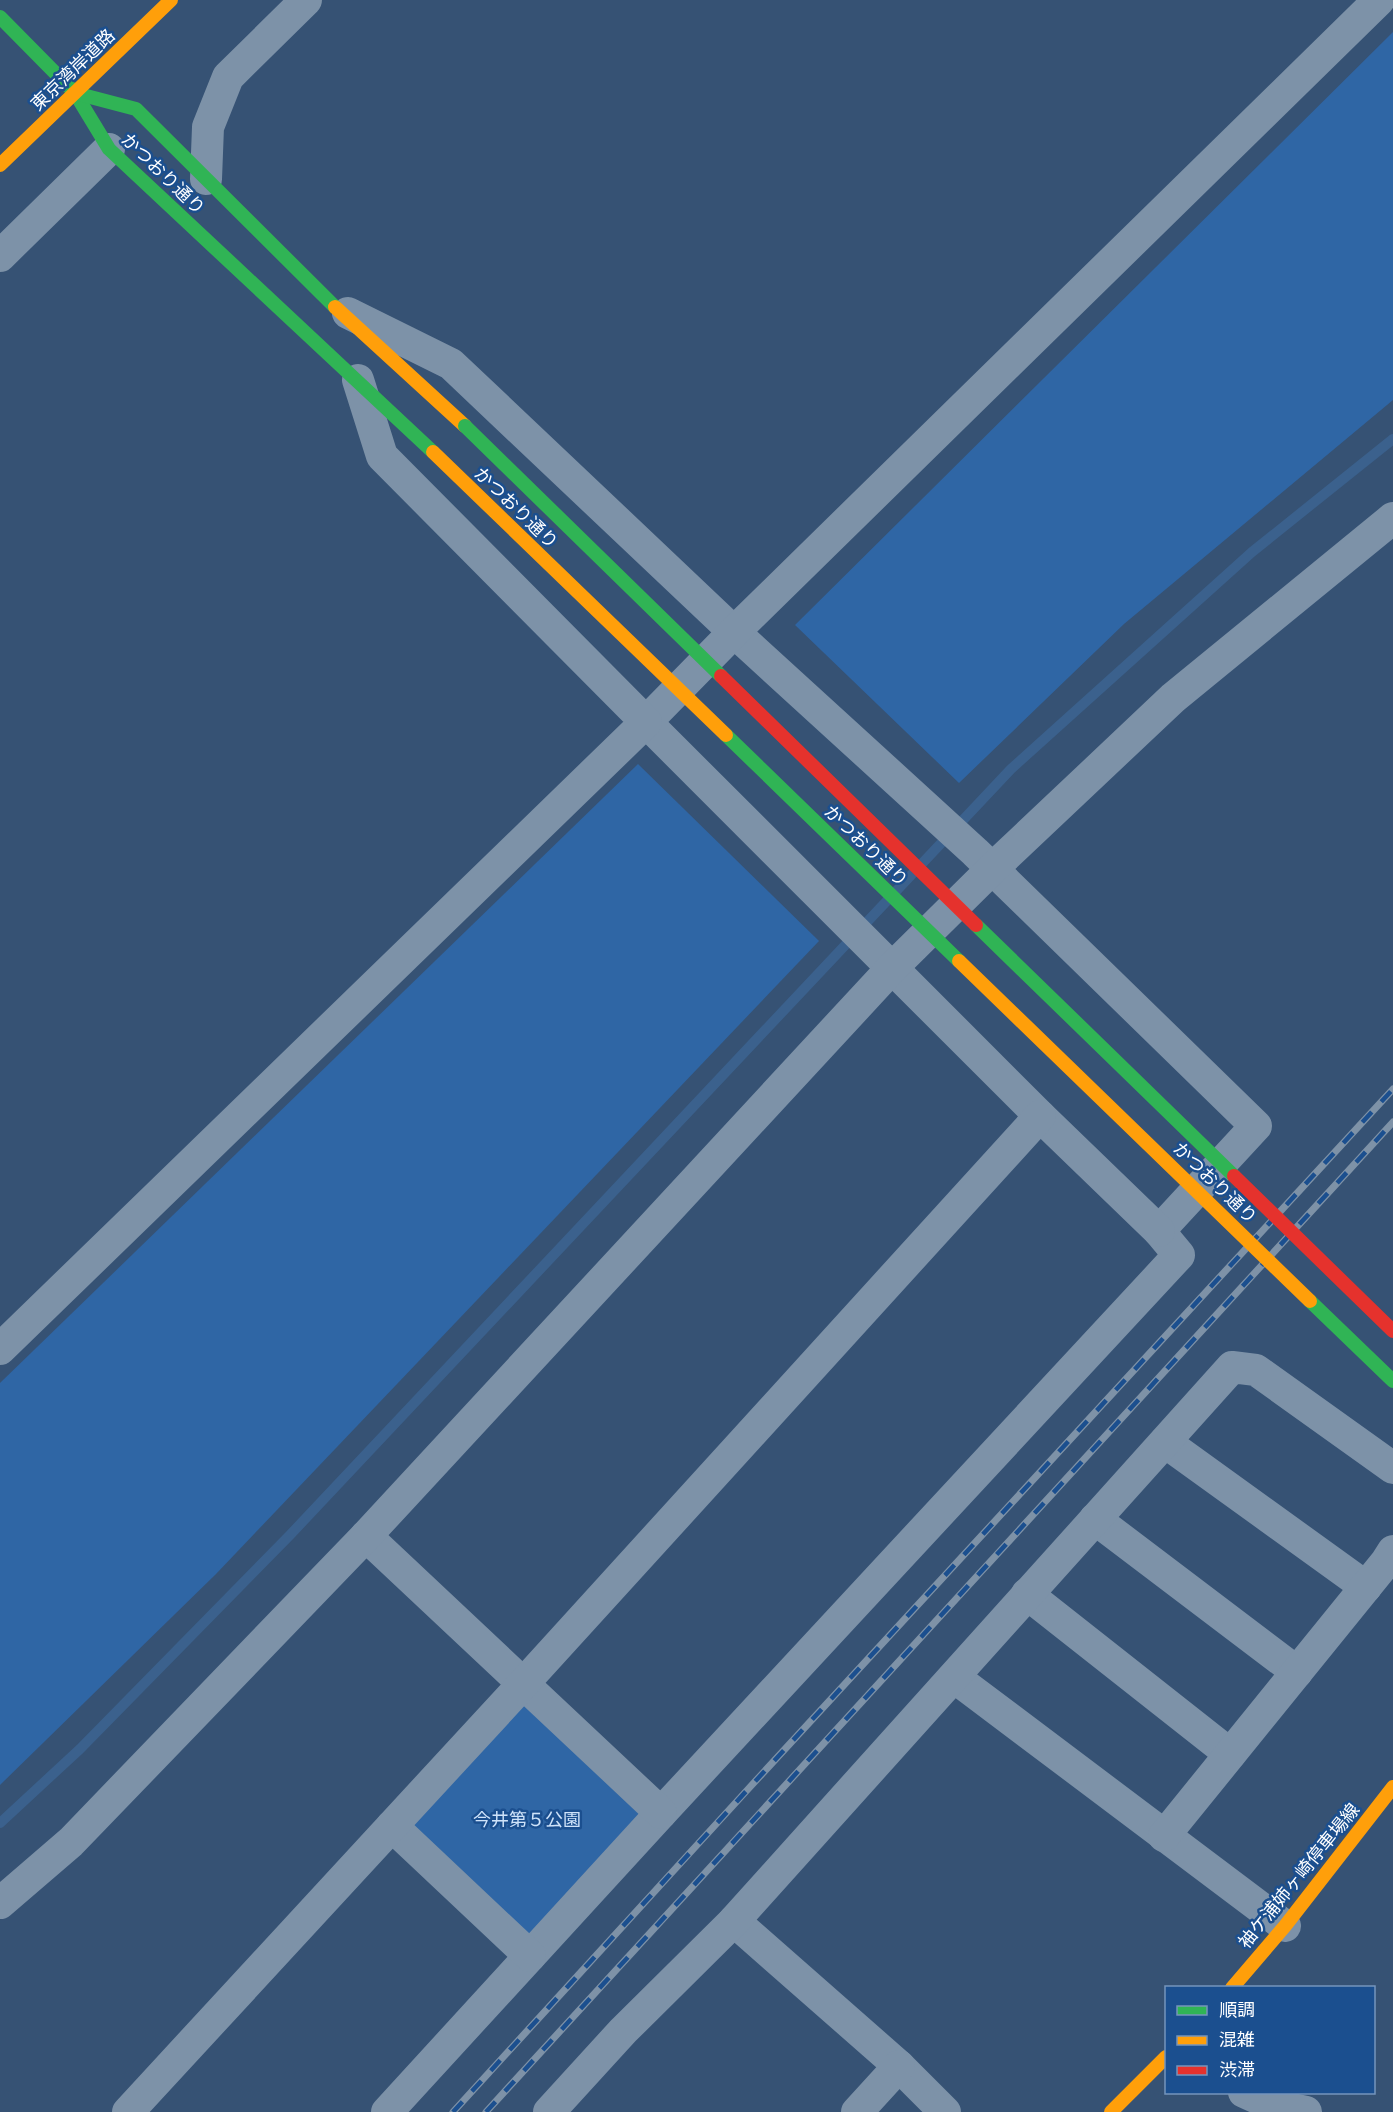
<svg xmlns="http://www.w3.org/2000/svg" width="1393" height="2112" font-family="Ubuntu,'Noto Sans JP',sans-serif">
<style>
.green{fill:#2f66a5}
.lines{fill:none;stroke-linecap:round;stroke-linejoin:round}
.stream{stroke:#3b618d;stroke-width:10}
.street{stroke:#7d92a8;stroke-width:32}
.fast{stroke:#30b455;stroke-width:14}
.slow{stroke:#ff9f0a;stroke-width:14}
.rail-casing{stroke:#7e92a7;stroke-width:7}
.rail{stroke:#1b4f8f;stroke-width:4.5;stroke-dasharray:14;stroke-linecap:butt}
.fast-bridge{stroke:#30b455;stroke-width:14}
.slow-bridge{stroke:#ff9f0a;stroke-width:14}
.jam-bridge{stroke:#e5322d;stroke-width:14}
.labels{text-anchor:middle;stroke-width:5;stroke-linejoin:round;paint-order:stroke}
.street-label{font-size:18px;fill:#fff;stroke:#1b4f8f}
.park-label{font-size:18px;fill:#cfe3fa;stroke:#1b4f8f}
</style>
<rect width="100%" height="100%" fill="#365274"/>
<g class="green">
<polygon points="1393,32 1393,400 1124,624 959,783 795,625"/>
<polygon points="638,764 819,941 216,1574 0,1785 0,1383"/>
<polygon points="523,1684 661,1813 530,1956 392,1826"/>
</g>
<g class="lines">
<polyline class="stream" points="0,1823 80,1749 290,1535 1011,769 1252,552 1393,439"/>
<g class="street">
<polyline points="206,179 208,127 228,77 306,0"/>
<polyline points="0,256 109,149"/>
<polyline points="348,313 451,364 734,632 975,852 1256,1126 1159,1231 1179,1255 661,1813 387,2112"/>
<polyline points="1159,1231 1040,1116 646,722 734,632 1379,0"/>
<polyline points="0,1349 646,722 382,456 358,380"/>
<polyline points="1165,1442 1366,1587"/>
<polyline points="1095,1519 1297,1672"/>
<polyline points="366,1536 661,1813"/>
<polyline points="1027,1594 1230,1754"/>
<polyline points="954,1677 1285,1926"/>
<polyline points="392,1826 530,1956"/>
<polyline points="1164,1836 1386,1562 1393,1551"/>
<polyline points="0,1903 71,1842 366,1536 892,968 992,869 1173,698 1393,518"/>
<polyline points="734,1921 899,2066 945,2112"/>
<polyline points="1244,2092 1273,2105 1306,2112"/>
<polyline points="128,2112 523,1684 1040,1116"/>
<polyline points="549,2112 623,2031 734,1921 1232,1367 1256,1370 1393,1468"/>
<polyline points="857,2112 899,2066"/>
</g>
<g class="fast">
<polyline points="0,17 75,93 109,149 433,452"/>
<polyline points="75,93 136,109 335,307"/>
</g>
<g class="slow">
<polyline points="0,165 171,0"/>
<polyline points="335,307 465,426"/>
<polyline points="1232,1988 1285,1926 1393,1787"/>
<polyline points="1111,2112 1166,2057"/>
</g>
<g class="rail-casing">
<g id="rail">
<polyline points="453,2112 750,1787 1393,1089"/>
<polyline points="486,2112 1393,1122"/>
</g>
</g>
<use href="#rail" class="rail"/>
<g class="fast-bridge">
<polyline points="465,426 721,676"/>
<polyline points="726,735 959,961"/>
<polyline points="976,925 1234,1176"/>
<polyline points="1310,1301 1393,1381"/>
</g>
<g class="slow-bridge">
<polyline points="433,452 726,735"/>
<polyline points="959,961 1310,1301"/>
</g>
<g class="jam-bridge">
<polyline points="721,676 976,925"/>
<polyline points="1234,1176 1393,1331"/>
</g>
</g>
<g class="labels">
<g class="street-label">
<text transform="translate(73 70) rotate(-44)" y="6">東京湾岸道路</text>
<text transform="translate(163 174) rotate(44)" y="6">かつおり通り</text>
<text transform="translate(516 508) rotate(44)" y="6">かつおり通り</text>
<text transform="translate(866 846) rotate(44)" y="6">かつおり通り</text>
<text transform="translate(1215 1183) rotate(44)" y="6">かつおり通り</text>
<text transform="translate(1299 1876) rotate(-51)" y="6">袖ケ浦姉ヶ崎停車場線</text>
</g>
<g class="park-label">
<text x="527" y="1826">今井第５公園</text>
</g>
</g>
<rect x="1165" y="1986" width="210" height="108" fill="#1b4f8f" stroke="#7695bc" stroke-width="1.5"/>
<rect x="1177" y="2006" width="30" height="9" fill="#30b455" stroke="#7695bc" stroke-width="1.5"/>
<text x="1219" y="2016" font-size="18" fill="#ffffff">順調</text>
<rect x="1177" y="2036" width="30" height="9" fill="#ff9f0a" stroke="#7695bc" stroke-width="1.5"/>
<text x="1219" y="2046" font-size="18" fill="#ffffff">混雑</text>
<rect x="1177" y="2066" width="30" height="9" fill="#e5322d" stroke="#7695bc" stroke-width="1.5"/>
<text x="1219" y="2076" font-size="18" fill="#ffffff">渋滞</text>
</svg>
